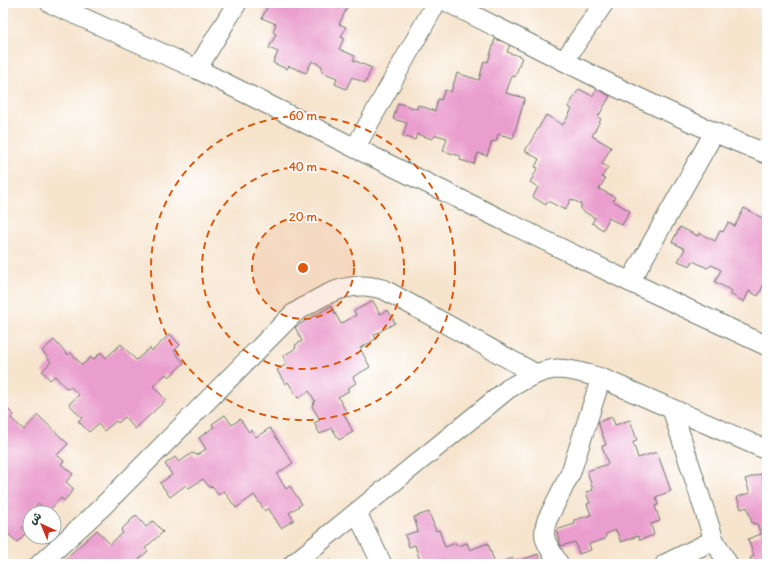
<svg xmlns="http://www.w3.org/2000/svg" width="770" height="567" font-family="Delius,'Playpen Sans Arabic',sans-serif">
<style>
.building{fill:#ea9ecd}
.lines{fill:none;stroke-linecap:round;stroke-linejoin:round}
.street-casing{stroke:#6a776a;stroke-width:21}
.street{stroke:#fff;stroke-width:19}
.ring{fill:none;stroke:#de580e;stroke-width:2;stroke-dasharray:7 5}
.centre{fill:#de580e;stroke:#fff;stroke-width:2}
.ring-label{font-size:12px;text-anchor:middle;font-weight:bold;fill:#de580e;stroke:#fff;stroke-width:3.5;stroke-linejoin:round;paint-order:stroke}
</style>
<rect width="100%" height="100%" fill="#fff"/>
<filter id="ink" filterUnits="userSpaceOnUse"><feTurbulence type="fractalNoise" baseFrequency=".025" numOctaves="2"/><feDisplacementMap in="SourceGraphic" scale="8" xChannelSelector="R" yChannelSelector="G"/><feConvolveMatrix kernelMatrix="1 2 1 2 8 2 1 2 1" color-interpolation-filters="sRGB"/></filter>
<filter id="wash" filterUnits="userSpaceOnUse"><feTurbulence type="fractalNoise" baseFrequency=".012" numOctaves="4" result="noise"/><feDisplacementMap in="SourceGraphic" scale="16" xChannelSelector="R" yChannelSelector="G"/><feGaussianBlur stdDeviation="0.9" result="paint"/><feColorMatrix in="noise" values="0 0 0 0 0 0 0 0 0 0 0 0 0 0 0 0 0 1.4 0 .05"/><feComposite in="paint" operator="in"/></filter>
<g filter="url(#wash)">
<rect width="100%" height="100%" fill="#f6e4cd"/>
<g id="blocks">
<g class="building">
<polygon points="269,3 341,3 348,6 339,24 346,27 341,37 344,38 339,49 355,56 353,60 372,68 365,83 352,77 346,89 335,84 337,78 322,72 322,66 312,61 306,73 289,66 287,69 273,63 278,52 269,48 276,34 273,32 276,24 262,18"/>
<polygon points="495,39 510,44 507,52 522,57 515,77 512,76 506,93 525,98 513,138 498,134 496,142 492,141 487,156 478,153 474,164 460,160 461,156 443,151 447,138 436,135 432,139 417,134 415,140 403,136 407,123 393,119 398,103 417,109 418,105 435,111 438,99 441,100 445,90 451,92 457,73 479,80 484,61 488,62"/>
<polygon points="579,89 592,96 597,89 610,96 598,117 601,119 592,136 611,147 602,164 608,167 602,177 605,179 599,189 615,197 613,201 630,211 622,225 609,218 603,230 592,223 595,218 581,210 581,204 571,199 565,210 548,201 546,205 533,197 538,187 530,182 538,168 535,167 539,159 525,151 546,115 563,125 572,109 568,107"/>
<polygon points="744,208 764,219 767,212 767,283 765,282 758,296 749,291 744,302 730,294 732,291 715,282 721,270 712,265 707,268 693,261 690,266 678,261 685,249 672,242 680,227 698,236 699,233 715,241 720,231 723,232 728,223 735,226"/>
<polygon points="373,301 380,314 388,310 395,323 374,335 376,339 360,348 370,367 353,377 356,383 347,389 349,391 338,397 347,413 344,414 353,432 339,440 332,428 320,434 314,423 320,420 312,406 315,401 309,391 298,398 288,382 285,384 277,370 287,364 283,356 296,348 295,345 302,341 295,327 331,306 341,324 356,315 354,311"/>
<polygon points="170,334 180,345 174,351 184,363 169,377 166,374 153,386 166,400 135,429 125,417 118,423 116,421 104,431 98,424 89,432 78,421 82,418 69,404 79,395 71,387 66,388 55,376 50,380 42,371 51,362 42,351 54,340 68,355 70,352 82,365 91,357 93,360 101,352 106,358 121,344 136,360 150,348 152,351"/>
<polygon points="3,405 14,415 11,418 24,430 38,415 68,444 57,455 64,461 61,464 73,474 66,482 74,489 64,501 61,498 48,512 38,503 31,511 30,519 21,528 26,533 17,542 7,533 3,537 3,508 9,502 3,497"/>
<polygon points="225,415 232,425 240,419 249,432 251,430 256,437 270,428 293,463 277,474 286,489 290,486 302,504 289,513 294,520 281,528 268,508 265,511 254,495 236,508 224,491 218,495 212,486 210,488 203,479 189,488 186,485 170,497 160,483 172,475 165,464 175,457 179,462 192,453 197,455 206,449 199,438 214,427 212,424"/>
<polygon points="612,417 615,425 630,420 637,440 633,442 638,458 657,452 671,491 656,497 658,505 655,506 660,521 651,524 654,535 640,540 638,536 621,542 616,530 606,534 605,539 589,544 591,550 579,554 575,542 561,546 556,530 575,524 574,520 591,515 587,504 590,503 586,492 593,490 587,471 608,464 602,446 606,445 598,422"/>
<polygon points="761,474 767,493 767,564 752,564 750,558 754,556 748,539 761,534 757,524 752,523 747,507 741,509 737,497 750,493 745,479"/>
<polygon points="429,512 436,531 439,530 445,547 456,543 457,546 467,543 470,550 488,543 495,564 427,564 426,562 420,561 415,545 409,547 405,535 418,531 414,517"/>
<polygon points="136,515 146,527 153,521 163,532 145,548 148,551 134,564 71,564 66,558 97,530 110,544 123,533 121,530"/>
<polygon points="538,554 541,564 497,564 513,558 515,562"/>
<polygon points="331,560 332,564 321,564"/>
</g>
</g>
</g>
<g filter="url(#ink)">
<use href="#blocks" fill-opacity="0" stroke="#6a776a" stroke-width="1"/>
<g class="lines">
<g class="street-casing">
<g id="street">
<polyline points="50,3 197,69 355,148 630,282 767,346"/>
<path d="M449,3C554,56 658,111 767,154"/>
<polyline points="564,61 604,3"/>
<polyline points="197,69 237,3"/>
<polyline points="355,148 436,3"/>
<polyline points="630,282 714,133"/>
<polyline points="672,409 714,540 728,564"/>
<polyline points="357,513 382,564"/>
<path d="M40,564L102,507L293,314C315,300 337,285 364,286C370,286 377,288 383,289L536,374"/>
<path d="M293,564L508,389C523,380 539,370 557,369C572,369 587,374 601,378L767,450"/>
<path d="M559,564C549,546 540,540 547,520L571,472L601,378"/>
<polyline points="665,564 714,540"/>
</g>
</g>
<use href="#street" class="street"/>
</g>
</g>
<circle cx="303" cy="268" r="51" fill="#de580e" fill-opacity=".12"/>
<g class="ring">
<circle cx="303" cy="268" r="51"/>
<circle cx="303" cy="268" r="101"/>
<circle cx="303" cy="268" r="152"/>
</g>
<circle cx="303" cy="268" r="6" class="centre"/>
<g class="ring-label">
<text x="303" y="120">60 m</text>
<text x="303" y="171">40 m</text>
<text x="303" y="221">20 m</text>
</g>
<rect width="770" height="567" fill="none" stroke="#fff" stroke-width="16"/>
<g transform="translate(42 525) rotate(316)"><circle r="19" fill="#ffffff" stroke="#a5b1ae"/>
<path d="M0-3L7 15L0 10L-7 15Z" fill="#c8321e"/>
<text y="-6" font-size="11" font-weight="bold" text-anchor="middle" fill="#1f3d34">ش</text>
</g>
</svg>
